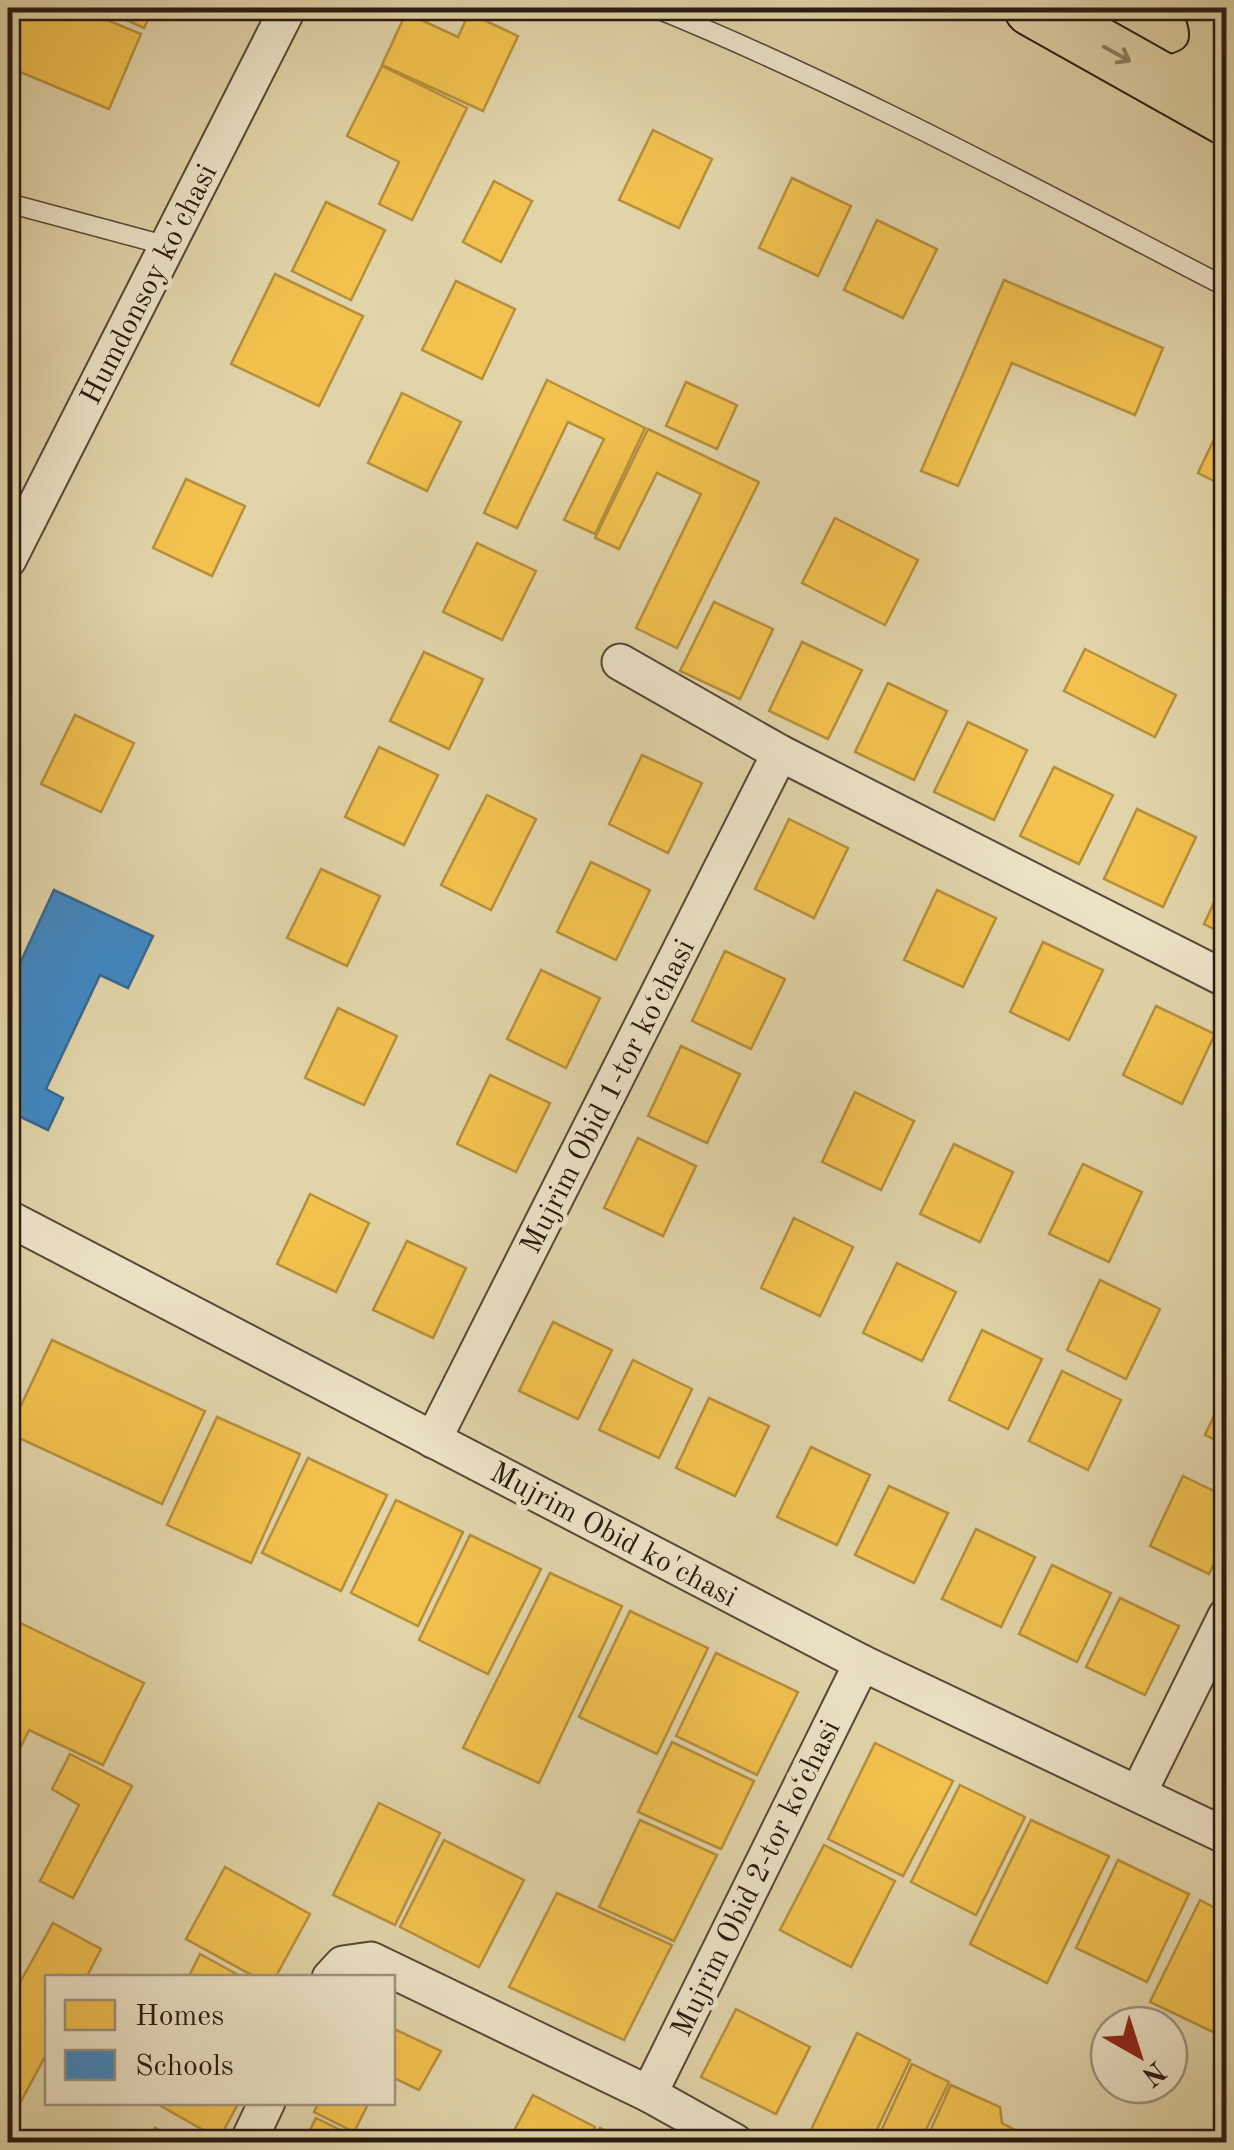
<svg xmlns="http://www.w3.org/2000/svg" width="1234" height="2150" font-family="'Old Standard TT',serif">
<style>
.homes{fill:#f2c14e;stroke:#b68f3b;stroke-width:2.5}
.schools{fill:#3f88c5;stroke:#38678f;stroke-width:2.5}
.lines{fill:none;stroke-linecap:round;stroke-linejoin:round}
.service-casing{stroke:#574836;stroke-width:21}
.minor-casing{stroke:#574836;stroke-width:39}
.primary-casing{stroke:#291a10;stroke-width:59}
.service{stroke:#ece3c7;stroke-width:18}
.minor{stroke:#ece3c7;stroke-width:35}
.primary{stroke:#e1d4a9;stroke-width:55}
.oneway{stroke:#8e8064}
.labels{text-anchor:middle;stroke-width:10;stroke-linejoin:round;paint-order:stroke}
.street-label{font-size:30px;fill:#291a10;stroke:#ece3c7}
</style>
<rect width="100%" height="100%" fill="#e1d4a9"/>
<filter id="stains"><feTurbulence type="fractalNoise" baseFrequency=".002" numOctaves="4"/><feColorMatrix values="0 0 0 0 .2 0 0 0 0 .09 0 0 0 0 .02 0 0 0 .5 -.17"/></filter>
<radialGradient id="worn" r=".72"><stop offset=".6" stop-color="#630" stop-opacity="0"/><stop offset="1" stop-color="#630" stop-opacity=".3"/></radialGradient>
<g class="homes">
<polygon points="9,8 78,8 141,34 109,109 8,67"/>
<polygon points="100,8 154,8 144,28"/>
<polygon points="403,8 434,8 428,20"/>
<polygon points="406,13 458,37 469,13 518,36 483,111 382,65"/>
<polygon points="382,66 467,108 412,220 379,204 399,162 347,136"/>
<polygon points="653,130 712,159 679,228 619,200"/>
<polygon points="792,178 851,206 818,276 759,248"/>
<polygon points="494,181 532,201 501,262 463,242"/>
<polygon points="326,202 385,230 351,300 292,271"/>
<polygon points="877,220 937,249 903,318 844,290"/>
<polygon points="275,274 363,316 319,406 231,364"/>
<polygon points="1004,280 1163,348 1135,415 1012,363 958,486 921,471"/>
<polygon points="456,281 515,309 482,379 422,350"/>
<polygon points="547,380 645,428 595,534 564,520 604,439 568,422 517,528 484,513"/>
<polygon points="686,382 737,405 717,449 666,426"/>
<polygon points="402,393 461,422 427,491 368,463"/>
<polygon points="1226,414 1226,487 1198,473"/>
<polygon points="648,429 759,482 677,648 636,628 701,494 657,473 619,549 595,538"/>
<polygon points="186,479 245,506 212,576 153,548"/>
<polygon points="835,518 918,560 885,625 802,583"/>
<polygon points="477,543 536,571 502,640 443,612"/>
<polygon points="714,602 773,629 740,699 680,671"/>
<polygon points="802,642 862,670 828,739 769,711"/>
<polygon points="1085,649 1176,695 1155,737 1064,691"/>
<polygon points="424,652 483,679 449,749 390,721"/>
<polygon points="888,683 947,711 914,780 855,752"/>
<polygon points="75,715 134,743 101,812 41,784"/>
<polygon points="968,722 1027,750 994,820 934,792"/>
<polygon points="379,747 438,775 404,845 345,817"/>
<polygon points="642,755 702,783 668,853 609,824"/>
<polygon points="1054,767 1113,795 1079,864 1020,836"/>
<polygon points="487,795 536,819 491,910 441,885"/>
<polygon points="1137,809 1196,837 1163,907 1104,879"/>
<polygon points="789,819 848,848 814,918 755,889"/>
<polygon points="591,862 650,890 616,960 557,932"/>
<polygon points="321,869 380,896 347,966 287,938"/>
<polygon points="1226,877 1226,935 1204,924"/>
<polygon points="937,890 996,918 963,987 904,960"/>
<polygon points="1043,942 1103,970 1069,1040 1010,1012"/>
<polygon points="725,951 785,979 751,1049 692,1021"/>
<polygon points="541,970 600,998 566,1068 507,1039"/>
<polygon points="1156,1006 1215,1034 1182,1104 1123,1075"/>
<polygon points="338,1008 397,1036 364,1105 305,1078"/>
<polygon points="681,1046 740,1074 707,1143 648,1116"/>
<polygon points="490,1075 550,1103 516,1172 457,1144"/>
<polygon points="855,1092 914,1121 881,1190 822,1162"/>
<polygon points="638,1138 696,1166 663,1236 604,1208"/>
<polygon points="954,1144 1013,1172 980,1242 920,1214"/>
<polygon points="1083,1164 1142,1192 1109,1262 1049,1234"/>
<polygon points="310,1194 369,1223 336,1292 277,1264"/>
<polygon points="794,1218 853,1247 820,1316 761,1288"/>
<polygon points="407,1241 466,1268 433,1338 373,1310"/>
<polygon points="897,1263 956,1292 922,1361 863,1333"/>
<polygon points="1100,1280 1160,1309 1126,1379 1067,1350"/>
<polygon points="553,1322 612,1350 578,1419 519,1391"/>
<polygon points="982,1330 1042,1359 1008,1429 949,1400"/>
<polygon points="52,1340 205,1411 162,1504 8,1433"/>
<polygon points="633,1360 692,1389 659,1458 599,1430"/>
<polygon points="1062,1371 1121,1400 1088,1470 1029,1441"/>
<polygon points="1226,1390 1226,1445 1205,1435"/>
<polygon points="709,1398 769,1426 735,1496 676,1468"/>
<polygon points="217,1417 300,1454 251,1563 167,1525"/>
<polygon points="811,1447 870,1475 837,1545 777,1517"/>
<polygon points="308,1458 387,1495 341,1591 262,1553"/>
<polygon points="1183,1476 1226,1497 1226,1538 1209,1574 1150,1546"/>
<polygon points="889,1486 948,1513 914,1583 855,1555"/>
<polygon points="396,1500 463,1532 418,1626 351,1593"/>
<polygon points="976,1529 1035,1557 1001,1627 942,1599"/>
<polygon points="470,1535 541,1569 488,1674 419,1640"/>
<polygon points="1052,1565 1111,1593 1077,1662 1019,1634"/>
<polygon points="550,1573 622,1606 539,1783 463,1748"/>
<polygon points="1120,1598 1179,1626 1145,1695 1086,1667"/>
<polygon points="630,1611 708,1648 657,1754 579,1717"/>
<polygon points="8,1617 144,1683 103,1765 29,1730 8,1773"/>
<polygon points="716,1653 798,1692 757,1775 676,1736"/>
<polygon points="672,1742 754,1781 721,1849 638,1812"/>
<polygon points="875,1743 953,1781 903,1876 828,1839"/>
<polygon points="70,1754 132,1786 73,1898 40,1881 79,1805 52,1789"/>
<polygon points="960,1785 1025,1817 976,1915 911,1882"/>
<polygon points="379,1803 440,1833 395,1925 333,1895"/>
<polygon points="640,1820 717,1855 674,1941 599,1907"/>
<polygon points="1031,1820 1109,1856 1047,1983 970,1944"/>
<polygon points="444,1840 524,1880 479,1967 400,1927"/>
<polygon points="824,1845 895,1881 851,1967 780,1930"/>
<polygon points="1118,1860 1189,1894 1147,1982 1076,1948"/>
<polygon points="225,1867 310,1914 275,1978 257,1978 186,1939"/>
<polygon points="557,1893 672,1945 624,2040 509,1987"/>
<polygon points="1200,1900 1226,1914 1226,2016 1217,2034 1150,2002"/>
<polygon points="53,1923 101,1949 86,1978 48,1978 48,2051 18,2107 8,2102 8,2004"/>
<polygon points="200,1954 244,1978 188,1978"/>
<polygon points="736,2009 810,2047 776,2114 701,2077"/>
<polygon points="392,2028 441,2051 419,2090 392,2077"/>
<polygon points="857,2033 910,2060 871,2142 822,2142 808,2136"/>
<polygon points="912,2064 949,2082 920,2142 876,2142"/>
<polygon points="951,2085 1000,2107 1002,2123 1019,2132 1014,2142 925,2142"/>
<polygon points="533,2095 595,2127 587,2142 508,2142"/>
<polygon points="154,2102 239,2102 219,2139"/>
<polygon points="319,2102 369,2102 354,2132 314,2112"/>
<polygon points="316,2118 365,2142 304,2142"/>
<polygon points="155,2128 184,2142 148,2142"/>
<polygon points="600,2128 629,2142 592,2142"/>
</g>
<polygon class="schools" points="54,890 153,936 128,988 100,975 46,1089 63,1098 48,1130 8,1111 8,989"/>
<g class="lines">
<g class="service-casing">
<g id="service">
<path d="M655,8C851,88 1038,190 1226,287"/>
<polyline points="8,203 168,246"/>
</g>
</g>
<g class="minor-casing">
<g id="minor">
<polyline points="8,560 288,8"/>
<polyline points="620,662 780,753 1226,979"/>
<polyline points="8,1218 862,1663 1226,1836"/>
<polyline points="433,1440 780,753"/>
<polyline points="1139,1792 1226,1616"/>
<polyline points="330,1978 343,1964 371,1960 649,2094 735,2142"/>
<polyline points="649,2094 862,1663"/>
<polyline points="248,2142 267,2102"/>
</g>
</g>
<g class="primary-casing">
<g id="primary">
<polyline points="1032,8 1226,117"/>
<path d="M1170,83C1211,76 1227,47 1212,8"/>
</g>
</g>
<use href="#service" class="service"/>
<use href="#minor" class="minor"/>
<use href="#primary" class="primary"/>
</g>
<defs><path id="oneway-shaft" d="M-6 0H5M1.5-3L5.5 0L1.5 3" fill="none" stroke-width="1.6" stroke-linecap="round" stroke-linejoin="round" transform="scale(2.5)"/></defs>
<use class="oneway" href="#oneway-shaft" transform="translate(1117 54) rotate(29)"/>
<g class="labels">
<g class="street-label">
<text transform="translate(148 284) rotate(-63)" y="10">Humdonsoy ko'chasi</text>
<text transform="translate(607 1096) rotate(-63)" y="10">Mujrim Obid 1-tor koʻchasi</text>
<text transform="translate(614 1534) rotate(28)" y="10">Mujrim Obid ko'chasi</text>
<text transform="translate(755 1878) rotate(-64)" y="10">Mujrim Obid 2-tor koʻchasi</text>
</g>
</g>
<rect width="1234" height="2150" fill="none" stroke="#e1d4a9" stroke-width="40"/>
<rect x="10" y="10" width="1214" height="2130" fill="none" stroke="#291a10" stroke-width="5"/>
<rect x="20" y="20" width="1194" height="2110" fill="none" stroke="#291a10" stroke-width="2.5"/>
<rect x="45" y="1975" width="350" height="130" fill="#ece3c7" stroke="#9e937e" stroke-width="2.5"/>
<rect x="65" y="2000" width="50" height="30" fill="#f2c14e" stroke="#9e937e" stroke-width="2.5"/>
<text x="135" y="2025" font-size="30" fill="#291a10">Homes</text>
<rect x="65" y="2050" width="50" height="30" fill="#3f88c5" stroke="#9e937e" stroke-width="2.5"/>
<text x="135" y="2075" font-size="30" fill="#291a10">Schools</text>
<g transform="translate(1139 2055) rotate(141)"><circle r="48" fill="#ece3c7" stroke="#9e937e" stroke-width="2.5"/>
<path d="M0-8L18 38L0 25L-18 38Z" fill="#8f2418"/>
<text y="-15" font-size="28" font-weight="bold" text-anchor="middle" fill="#291a10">N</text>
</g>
<rect width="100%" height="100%" filter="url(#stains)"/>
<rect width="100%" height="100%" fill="url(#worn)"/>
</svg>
